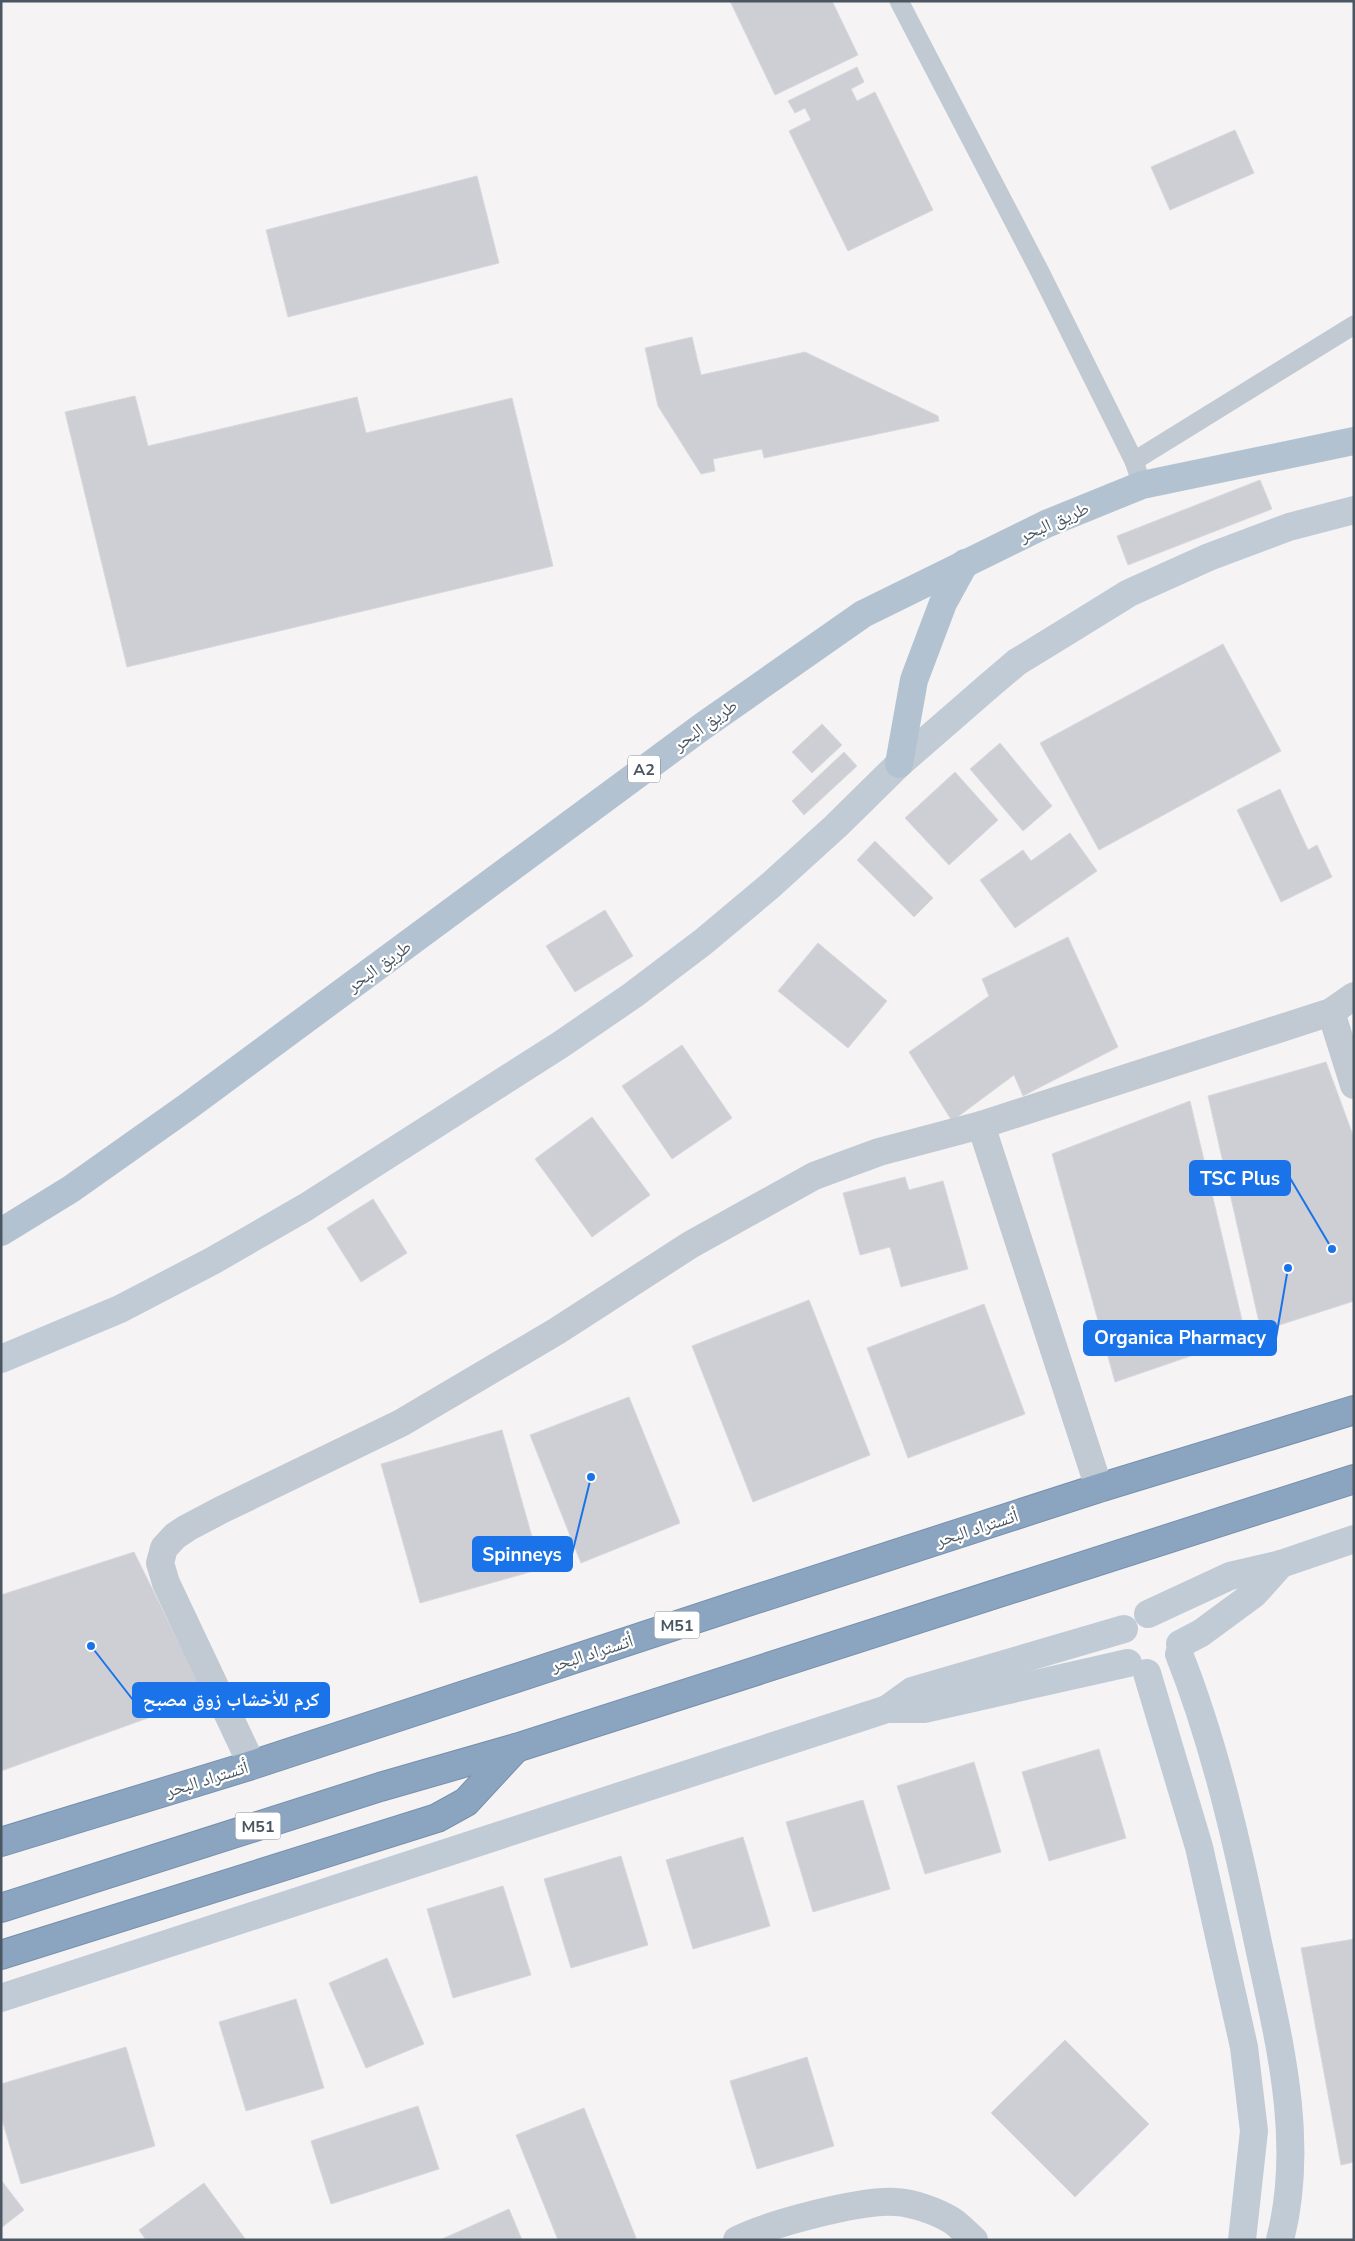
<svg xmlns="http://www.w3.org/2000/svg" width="1355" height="2241" font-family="'Nunito Sans','Noto Naskh Arabic',sans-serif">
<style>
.building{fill:#cdcfd5;stroke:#d7d9de}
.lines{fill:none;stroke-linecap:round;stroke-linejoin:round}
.highway-casing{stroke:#7690ad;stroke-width:30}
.lane{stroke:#c1cad2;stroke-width:19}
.street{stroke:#c1cad2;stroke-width:28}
.secondary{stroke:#c1cbd6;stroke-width:28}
.primary{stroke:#b3c2d1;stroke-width:28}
.highway{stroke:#8ba5c1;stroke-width:28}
.labels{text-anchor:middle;stroke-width:4.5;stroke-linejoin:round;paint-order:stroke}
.shield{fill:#fff;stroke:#808990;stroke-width:1}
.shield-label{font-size:16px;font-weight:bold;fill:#4a5661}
.street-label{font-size:18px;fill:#4a5661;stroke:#fff}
.leader{fill:none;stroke:#1a73e8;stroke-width:2}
.callout-dot{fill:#1a73e8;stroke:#fff;stroke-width:2}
.callout{fill:#1a73e8;stroke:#1a73e8;stroke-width:2}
.callout-label{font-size:19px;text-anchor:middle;font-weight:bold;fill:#fff}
</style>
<rect width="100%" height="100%" fill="#f5f3f3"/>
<g class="building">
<polygon points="730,1 832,1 858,55 775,95"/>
<polygon points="857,67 864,82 851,89 857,101 875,92 933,210 848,251 789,131 811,120 805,108 795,113 788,101"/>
<polygon points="1235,130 1254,173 1170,210 1151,167"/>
<polygon points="477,176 499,263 288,317 266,230"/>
<polygon points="692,337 701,375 805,352 938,416 939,421 764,458 762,449 713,459 715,471 701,474 658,406 645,348"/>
<polygon points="135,396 148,446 357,397 366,433 512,398 553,566 127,667 65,412"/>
<polygon points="1260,480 1272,509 1128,565 1117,536"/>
<polygon points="1223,644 1281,751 1099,850 1040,743"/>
<polygon points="822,724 842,745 812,773 792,752"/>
<polygon points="1000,743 1052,806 1023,831 970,769"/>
<polygon points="844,752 857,766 804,815 792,801"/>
<polygon points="955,772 998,820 949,865 905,818"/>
<polygon points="1280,789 1308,850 1317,845 1332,877 1281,902 1237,810"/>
<polygon points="1070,833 1097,871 1015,928 980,880 1023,850 1031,861"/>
<polygon points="875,841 933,898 914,917 857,860"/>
<polygon points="605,910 633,956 575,992 546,946"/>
<polygon points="1068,937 1118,1047 1023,1096 1014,1075 952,1121 909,1052 989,996 982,979"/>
<polygon points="818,943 887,1001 848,1048 778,991"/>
<polygon points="682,1045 732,1118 672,1159 622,1086"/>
<polygon points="1326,1062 1354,1138 1354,1301 1261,1331 1208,1096"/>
<polygon points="1190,1101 1246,1337 1115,1382 1052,1154"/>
<polygon points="592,1117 650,1195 592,1237 535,1159"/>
<polygon points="905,1177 909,1190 943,1181 968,1269 901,1287 890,1247 860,1255 843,1193"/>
<polygon points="373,1199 407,1253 361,1282 327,1228"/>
<polygon points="809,1300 870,1455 753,1502 692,1346"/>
<polygon points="984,1304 1025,1414 908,1458 867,1348"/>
<polygon points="629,1397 680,1523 581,1563 530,1435"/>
<polygon points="502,1430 541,1569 420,1603 381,1464"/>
<polygon points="134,1552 206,1697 1,1771 1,1595"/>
<polygon points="1099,1749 1126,1838 1049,1861 1022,1772"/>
<polygon points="974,1762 1001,1852 925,1874 897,1786"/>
<polygon points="863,1800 890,1889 813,1912 786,1822"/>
<polygon points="743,1837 770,1926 693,1949 666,1860"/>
<polygon points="621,1856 648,1945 571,1968 544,1879"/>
<polygon points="503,1886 531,1975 453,1998 427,1909"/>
<polygon points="1354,1939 1354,2162 1341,2165 1301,1948"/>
<polygon points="387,1958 424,2044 366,2068 329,1983"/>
<polygon points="296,1999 324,2088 246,2111 219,2022"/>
<polygon points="1065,2040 1149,2124 1075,2197 991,2113"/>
<polygon points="126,2047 155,2146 21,2184 1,2116 1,2084"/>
<polygon points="807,2057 834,2146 757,2169 730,2081"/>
<polygon points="418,2106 439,2169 331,2204 311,2141"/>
<polygon points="584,2108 636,2238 631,2240 558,2240 516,2135"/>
<polygon points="1,2180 24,2210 1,2228"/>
<polygon points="204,2183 246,2240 146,2240 139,2230"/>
<polygon points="509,2209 522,2240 440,2240"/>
</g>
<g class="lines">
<g class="highway-casing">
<g id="highway">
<polyline points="1,1842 252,1765 744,1603 1099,1488 1354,1410"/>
<polyline points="1,1908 380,1787 516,1748 1354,1479"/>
<polyline points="1,1955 437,1818 466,1802 516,1748"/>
</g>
</g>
<g class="lane">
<polyline points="899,1 1040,272 1134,461 1142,485"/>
<polyline points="1134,461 1354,325"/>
</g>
<g class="street">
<polyline points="1331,1012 1354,1085"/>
<polyline points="981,1125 1099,1488"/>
<polyline points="252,1765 166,1583 160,1563 164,1548 175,1536 187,1528 221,1510 401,1423 557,1331 690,1245 814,1176 879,1152 981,1125 1331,1012 1354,996"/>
<path d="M737,2240C769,2224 862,2199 896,2202C913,2203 936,2211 951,2220C959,2225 966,2233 974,2240"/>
</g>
<g class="secondary">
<polyline points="1,1359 120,1309 214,1260 306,1207 560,1045 633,995 703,942 771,885 836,826 899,764 991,684 1017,662 1066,632 1129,593 1209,557 1289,527 1354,510"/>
<polyline points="1148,1614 1230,1576 1281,1564 1354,1539"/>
<polyline points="1180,1644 1201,1633 1254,1594 1281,1564"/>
<path d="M1179,1654C1215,1745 1237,1842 1257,1938C1278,2037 1306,2139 1280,2240"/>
<polyline points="1147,1673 1199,1847 1244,2047 1254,2131 1242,2240"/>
<polyline points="887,1709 924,1709 1128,1663"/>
<polyline points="1,1998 887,1709 912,1691 1124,1629"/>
</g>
<g class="primary">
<polyline points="899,764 914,680 943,603 965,563"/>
<polyline points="1,1232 71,1189 187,1107 703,726 863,614 1046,524 1142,485 1354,441"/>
</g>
<use href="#highway" class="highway"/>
</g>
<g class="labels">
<g class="shield">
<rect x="628" y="755.5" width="32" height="27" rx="4"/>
<rect x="654.5" y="1611.5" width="45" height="27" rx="4"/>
<rect x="235.5" y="1812.5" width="45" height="27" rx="4"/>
</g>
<g class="shield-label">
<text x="644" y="775">A2</text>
<text x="677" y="1631">M51</text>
<text x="258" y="1832">M51</text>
</g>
<g class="street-label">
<text transform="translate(1054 522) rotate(-24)" y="6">طريق البحر</text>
<text transform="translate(705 725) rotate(-36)" y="6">طريق البحر</text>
<text transform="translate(379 966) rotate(-36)" y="6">طريق البحر</text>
<text transform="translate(977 1528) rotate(-18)" y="6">أتستراد البحر</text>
<text transform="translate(592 1653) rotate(-18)" y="6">أتستراد البحر</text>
<text transform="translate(207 1779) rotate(-17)" y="6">أتستراد البحر</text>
</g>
</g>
<path class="leader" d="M1332 1249L1290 1178M1288 1268L1276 1338M591 1477L572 1554M91 1646L133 1700"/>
<g class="callout-dot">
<circle cx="1332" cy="1249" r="5"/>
<circle cx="1288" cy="1268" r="5"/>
<circle cx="591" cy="1477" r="5"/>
<circle cx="91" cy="1646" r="5"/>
</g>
<g class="callout">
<rect x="1190" y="1161" width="100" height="34" rx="5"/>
<rect x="1084" y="1321" width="192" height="34" rx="5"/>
<rect x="473" y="1537" width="99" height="34" rx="5"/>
<rect x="133" y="1683" width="196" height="34" rx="5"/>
</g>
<g class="callout-label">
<text x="1240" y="1185">TSC Plus</text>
<text x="1180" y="1344">Organica Pharmacy</text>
<text x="522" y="1561">Spinneys</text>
<text x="231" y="1706">كرم للأخشاب زوق مصبح</text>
</g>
<rect width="1355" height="2241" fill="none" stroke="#4a5661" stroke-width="5"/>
</svg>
